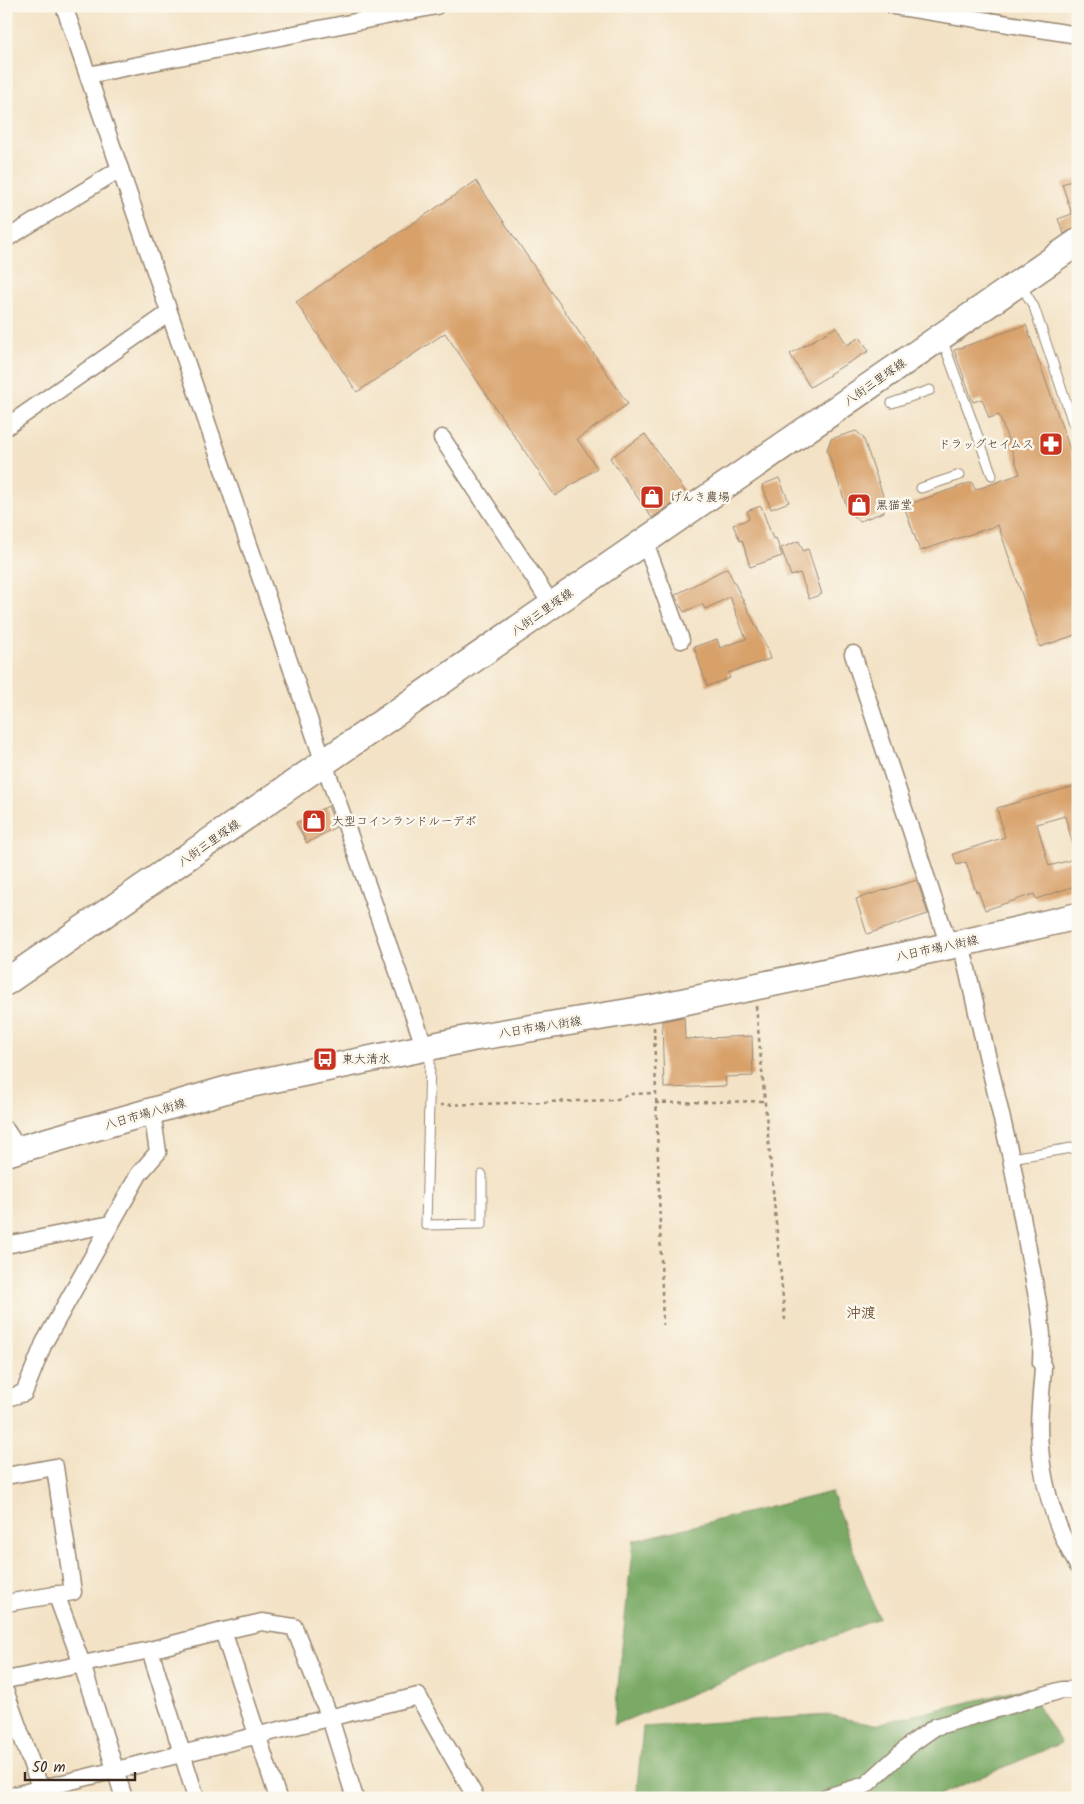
<svg xmlns="http://www.w3.org/2000/svg" width="1084" height="1804" font-family="Kalam,'Klee One',sans-serif">
<style>
.forest{fill:#7aaa66;stroke:#5a6a42}
.building{fill:#d8a16a}
.lines{fill:none;stroke-linecap:round;stroke-linejoin:round}
.lane-casing{stroke:#978672;stroke-width:11}
.street-casing{stroke:#978672;stroke-width:19}
.primary-casing{stroke:#978672;stroke-width:29}
.path{stroke:#978672;stroke-width:2.5;stroke-dasharray:4 4;stroke-linecap:butt}
.lane{stroke:#fff;stroke-width:9}
.street{stroke:#fff;stroke-width:16}
.primary{stroke:#fff;stroke-width:26}
.labels{text-anchor:middle;stroke-width:5;stroke-linejoin:round;paint-order:stroke}
.street-label{font-size:12px;fill:#3b2a1e;stroke:#fbf7ec}
.poi-label{font-size:12px;fill:#3b2a1e;stroke:#fbf7ec;text-anchor:start}
.quarter-label{font-size:15px;font-weight:bold;fill:#725439;stroke:#fbf7ec}
</style>
<rect width="100%" height="100%" fill="#fbf7ec"/>
<filter id="ink" filterUnits="userSpaceOnUse"><feTurbulence type="fractalNoise" baseFrequency=".02" numOctaves="2"/><feDisplacementMap in="SourceGraphic" scale="10" xChannelSelector="R" yChannelSelector="G"/><feConvolveMatrix kernelMatrix="1 2 1 2 8 2 1 2 1" color-interpolation-filters="sRGB"/></filter>
<filter id="wash" filterUnits="userSpaceOnUse"><feTurbulence type="fractalNoise" baseFrequency=".0096" numOctaves="4" result="noise"/><feDisplacementMap in="SourceGraphic" scale="20" xChannelSelector="R" yChannelSelector="G"/><feGaussianBlur stdDeviation="1.12" result="paint"/><feColorMatrix in="noise" values="0 0 0 0 0 0 0 0 0 0 0 0 0 0 0 0 0 1.4 0 .05"/><feComposite in="paint" operator="in"/></filter>
<g filter="url(#wash)">
<rect width="100%" height="100%" fill="#f3e2c5"/>
<g class="forest">
<polygon points="831,1492 879,1618 614,1725 633,1541"/>
<polygon points="1027,1688 1061,1743 932,1798 636,1798 643,1727 830,1715 873,1725"/>
</g>
<g id="blocks">
<g class="building">
<polygon points="1078,179 1078,227 1064,234 1058,219 1072,214 1062,184"/>
<polygon points="476,181 628,404 577,439 597,468 555,496 445,333 357,392 296,302"/>
<polygon points="1026,325 1078,472 1078,634 1040,647 998,525 920,551 904,506 972,482 975,490 1020,474 999,415 989,418 982,399 973,402 954,350"/>
<polygon points="836,327 847,345 860,337 869,351 829,374 830,375 810,387 790,354"/>
<polygon points="856,431 863,437 885,501 884,512 860,521 849,513 827,450 831,439"/>
<polygon points="645,434 687,494 652,518 610,458"/>
<polygon points="779,478 789,502 771,509 762,485"/>
<polygon points="761,506 773,539 776,538 782,556 750,567 742,540 740,541 733,525 749,519 747,511"/>
<polygon points="799,541 803,551 808,549 822,594 809,599 800,573 791,576 781,548"/>
<polygon points="727,568 766,646 770,659 728,673 730,678 707,686 694,647 717,639 720,648 746,639 730,597 705,609 702,604 684,612 675,595"/>
<polygon points="1075,786 1078,795 1078,849 1074,849 1065,816 1037,824 1049,866 1078,858 1078,885 1036,899 1034,894 985,910 978,891 976,892 966,862 957,865 953,854 1005,837 997,808"/>
<polygon points="328,806 336,827 307,843 296,823"/>
<polygon points="917,880 928,914 867,934 856,899"/>
<polygon points="684,1017 685,1039 752,1036 753,1076 725,1077 726,1086 664,1088 662,1021"/>
</g>
</g>
</g>
<g filter="url(#ink)">
<use href="#blocks" fill-opacity="0" stroke="#978672" stroke-width="1"/>
<g class="lines">
<g class="lane-casing">
<g id="lane">
<polyline points="1021,285 1034,307 1073,423 1078,428"/>
<polyline points="942,339 992,475"/>
<polyline points="892,403 930,390"/>
<polyline points="921,488 960,475"/>
<polyline points="425,1050 430,1060 426,1225 482,1224 482,1175"/>
<polyline points="1011,1158 1078,1147"/>
</g>
</g>
<g class="street-casing">
<g id="street">
<polyline points="64,6 324,763 425,1048"/>
<polyline points="894,6 1078,35"/>
<polyline points="88,75 436,6"/>
<polyline points="6,239 120,169"/>
<polyline points="6,427 169,313"/>
<polyline points="442,438 552,605"/>
<polyline points="645,542 681,640"/>
<polyline points="853,654 949,946"/>
<path d="M961,943L1011,1158L1039,1308L1042,1335L1041,1363L1043,1367C1042,1388 1039,1409 1039,1429C1040,1477 1054,1525 1078,1566"/>
<polyline points="6,1130 19,1150"/>
<polyline points="6,1245 111,1224"/>
<polyline points="6,1397 7,1398 24,1393 44,1343 139,1174 158,1152 152,1112"/>
<polyline points="6,1476 55,1467 73,1592 6,1603"/>
<polyline points="56,1594 82,1664 124,1798"/>
<polyline points="223,1631 278,1798"/>
<polyline points="150,1650 196,1798"/>
<polyline points="6,1680 150,1650 223,1631 262,1622 294,1627 330,1718 355,1798"/>
<polyline points="6,1693 44,1798"/>
<polyline points="6,1797 418,1696 476,1798"/>
<polyline points="824,1798 866,1785 911,1744 935,1727 1062,1690 1078,1690"/>
</g>
</g>
<g class="primary-casing">
<g id="primary">
<polyline points="6,982 1078,242"/>
<polyline points="6,1153 236,1087 472,1038 653,1008 949,946 1078,916"/>
</g>
</g>
<g class="path">
<polyline points="756,1006 785,1320"/>
<polyline points="654,1027 663,1325"/>
<polyline points="655,1103 765,1101"/>
<polyline points="440,1105 615,1100 630,1094 655,1093"/>
</g>
<use href="#lane" class="lane"/>
<use href="#street" class="street"/>
<use href="#primary" class="primary"/>
</g>
</g>
<defs>
<g id="pharmacy-square" transform="scale(1.25)"><rect x="-9" y="-9" width="18" height="18" rx="4" fill="#c8321e" stroke="#fbf7ec"/><path d="M-2-6h4v4h4v4h-4v4h-4v-4h-4v-4h4Z" fill="#fff"/></g>
<g id="shop-square" transform="scale(1.25)"><rect x="-9" y="-9" width="18" height="18" rx="4" fill="#c8321e" stroke="#fbf7ec"/><path d="M-5-2.5h2.3a2.7 3.5 0 0 1 5.4 0H5L5.5 6h-11ZM-1.5-2.5h3a1.5 2.3 0 0 0-3 0Z" fill="#fff"/></g>
<g id="bus-square" transform="scale(1.25)"><rect x="-9" y="-9" width="18" height="18" rx="4" fill="#c8321e" stroke="#fbf7ec"/><path d="M-5-6H5V4H4V6H2V4H-2V6H-4V4H-5ZM-3.5-4V0h7V-4ZM-3.5 1.2v1.5H-2V1.2ZM2 1.2v1.5H3.5V1.2Z" fill="#fff"/></g>
</defs>
<g fill-rule="evenodd">
<use href="#pharmacy-square" x="1051" y="444"/>
<use href="#shop-square" x="652" y="497"/>
<use href="#shop-square" x="859" y="505"/>
<use href="#shop-square" x="314" y="821"/>
<use href="#bus-square" x="325" y="1059"/>
</g>
<g class="labels">
<g class="street-label">
<text transform="translate(875 382) rotate(-35)" y="4">八街三里塚線</text>
<text transform="translate(542 612) rotate(-35)" y="4">八街三里塚線</text>
<text transform="translate(209 843) rotate(-35)" y="4">八街三里塚線</text>
<text transform="translate(937 948) rotate(-12)" y="4">八日市場八街線</text>
<text transform="translate(540 1027) rotate(-9)" y="4">八日市場八街線</text>
<text transform="translate(145 1114) rotate(-16)" y="4">八日市場八街線</text>
</g>
<g class="poi-label">
<text x="1034" y="448" text-anchor="end">ドラッグセイムス</text>
<text x="670" y="501">げんき農場</text>
<text x="876" y="509">黒猫堂</text>
<text x="332" y="825">大型コインランドルーデポ</text>
<text x="342" y="1063">東大清水</text>
</g>
<g class="quarter-label">
<text x="861" y="1318">沖渡</text>
</g>
</g>
<rect width="1084" height="1804" fill="none" stroke="#fbf7ec" stroke-width="25"/>
<path d="M25 1772v8h110v-8" fill="none" stroke="#3b2a1e" stroke-width="2.5"/>
<text x="32" y="1772" font-size="15" fill="#3b2a1e" stroke="#fbf7ec" stroke-width="4" paint-order="stroke">50 m</text>
</svg>
